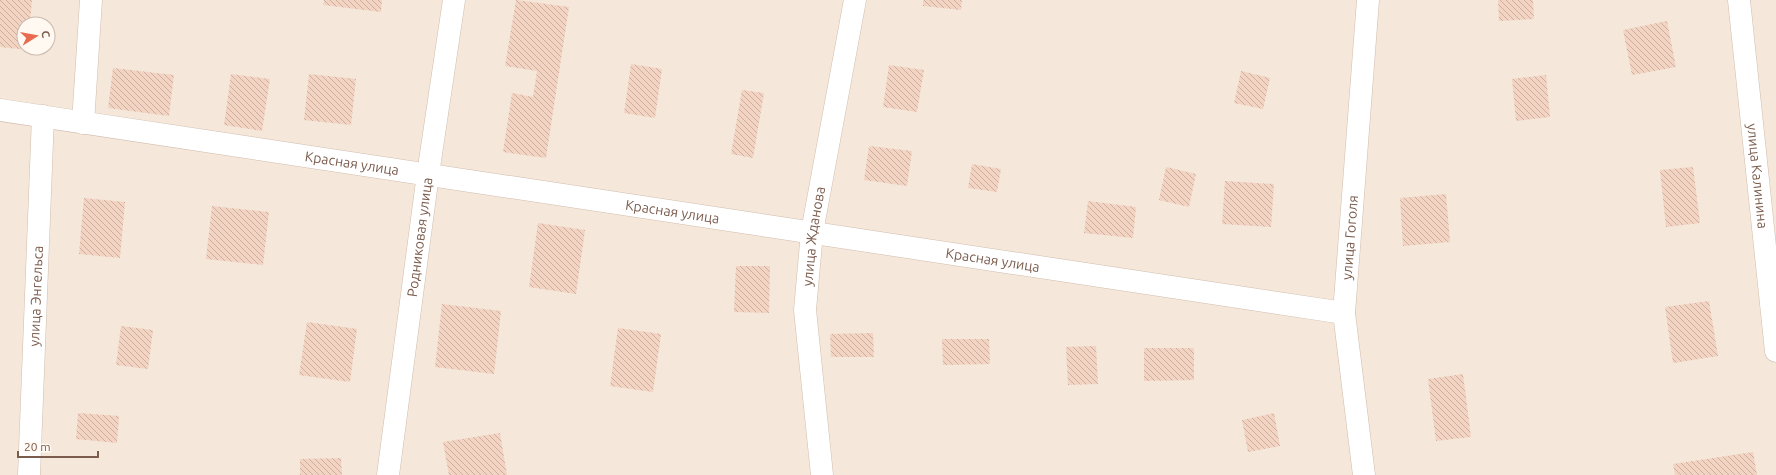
<svg xmlns="http://www.w3.org/2000/svg" width="1776" height="475" font-family="Ubuntu,sans-serif">
<style>
.residential{fill:#f5e7d9;fill-rule:evenodd}
.building{fill:url(#building-back-hatch)}
.lines{fill:none;stroke-linecap:round;stroke-linejoin:round}
.minor-casing{stroke:#d1bdaf;stroke-width:23}
.minor{stroke:#fff;stroke-width:22}
.labels{text-anchor:middle;stroke-width:3;stroke-linejoin:round;paint-order:stroke}
.street-label{font-size:14px;fill:#7a5b4c;stroke:#fff9f2}
</style>
<defs>
<pattern id="building-back-hatch" width="6" height="6" patternUnits="userSpaceOnUse"><rect width="6" height="6" fill="#f3d3c2"/><path d="M-1 5l2 2M0 0l6 6M5-1l2 2" fill="none" stroke="#caaea0"/></pattern>
</defs>
<rect width="100%" height="100%" fill="#fdf5eb"/>
<path class="residential" d="M0,0H1776V475H0ZM24,24H48V48H24Z"/>
<g class="building">
<polygon points="0,0 32,0 30,24 24,24 24,48 28,48 28,50 0,47"/>
<polygon points="324,0 382,0 381,12 323,5"/>
<polygon points="516,0 569,7 546,158 503,152 512,93 533,97 537,71 505,66"/>
<polygon points="923,0 962,0 961,10 923,6"/>
<polygon points="1498,0 1533,0 1534,19 1499,21"/>
<polygon points="1667,21 1676,67 1632,75 1623,30"/>
<polygon points="631,64 662,69 655,118 624,113"/>
<polygon points="889,65 924,70 917,112 883,107"/>
<polygon points="113,68 174,75 169,116 108,108"/>
<polygon points="1241,71 1270,78 1263,109 1234,103"/>
<polygon points="231,74 270,79 262,131 224,125"/>
<polygon points="309,74 356,79 351,125 304,120"/>
<polygon points="1546,75 1550,117 1516,121 1512,79"/>
<polygon points="742,90 764,93 753,158 731,154"/>
<polygon points="869,146 912,151 907,186 864,180"/>
<polygon points="972,164 1001,169 997,192 968,188"/>
<polygon points="1166,167 1196,174 1189,207 1159,200"/>
<polygon points="1693,167 1700,223 1666,227 1660,170"/>
<polygon points="1225,181 1274,184 1271,227 1222,224"/>
<polygon points="1446,194 1450,242 1403,246 1400,198"/>
<polygon points="84,198 125,202 120,258 79,254"/>
<polygon points="1088,201 1136,207 1133,238 1084,233"/>
<polygon points="212,206 269,212 263,265 206,259"/>
<polygon points="538,223 585,230 576,294 529,287"/>
<polygon points="736,266 770,266 769,313 734,312"/>
<polygon points="1709,301 1718,356 1673,363 1665,307"/>
<polygon points="442,304 501,311 494,374 435,367"/>
<polygon points="307,322 357,329 350,382 299,375"/>
<polygon points="121,326 153,330 148,369 116,365"/>
<polygon points="618,328 661,334 653,392 610,386"/>
<polygon points="873,333 874,357 831,357 830,334"/>
<polygon points="942,339 989,339 990,364 943,365"/>
<polygon points="1096,346 1098,384 1068,385 1066,347"/>
<polygon points="1144,348 1194,348 1194,380 1144,381"/>
<polygon points="1463,374 1471,437 1436,441 1428,379"/>
<polygon points="78,413 119,416 117,443 76,439"/>
<polygon points="1274,413 1280,446 1248,452 1242,420"/>
<polygon points="500,433 507,475 449,475 443,442"/>
<polygon points="1753,452 1757,475 1675,475 1673,464"/>
<polygon points="341,458 342,475 300,475 300,459"/>
</g>
<g class="lines">
<g class="minor-casing">
<g id="minor">
<path id="s1" d="M1739,0L1776,351"/>
<path id="s2" d="M0,110L1344,313"/>
<polyline points="83,123 91,0"/>
<path id="s3" d="M29,475L43,116"/>
<path id="s4" d="M388,475L428,174L454,0"/>
<path id="s5" d="M822,475L805,310L812,232L855,0"/>
<path id="s6" d="M1364,475L1344,313L1368,0"/>
</g>
</g>
<use href="#minor" class="minor"/>
</g>
<g class="labels">
<g class="street-label">
<text dy="5" stroke="none"><textPath href="#s2" startOffset="356">Красная улица</textPath></text>
<text dy="5" stroke="none"><textPath href="#s1" startOffset="177">улица Калинина</textPath></text>
<text dy="5" stroke="none"><textPath href="#s2" startOffset="680">Красная улица</textPath></text>
<text dy="5" stroke="none"><textPath href="#s5" startOffset="240">улица Жданова</textPath></text>
<text dy="5" stroke="none"><textPath href="#s4" startOffset="240">Родниковая улица</textPath></text>
<text dy="5" stroke="none"><textPath href="#s6" startOffset="239">улица Гоголя</textPath></text>
<text dy="5" stroke="none"><textPath href="#s2" startOffset="1004">Красная улица</textPath></text>
<text dy="5" stroke="none"><textPath href="#s3" startOffset="179">улица Энгельса</textPath></text>
</g>
</g>
<g transform="translate(36 36) rotate(79)"><circle r="19" fill="#fff9f2" stroke="#cabab0"/>
<path d="M0-3L7 15L0 10L-7 15Z" fill="#e86b4f"/>
<text y="-6" font-size="11" font-weight="bold" text-anchor="middle" fill="#7a5b4c">С</text>
</g>
<path d="M18 451v6h80v-6" fill="none" stroke="#7a5b4c" stroke-width="2"/>
<text x="24" y="451" font-size="12" fill="#7a5b4c" stroke="#fff9f2" stroke-width="3" paint-order="stroke">20 m</text>
</svg>
